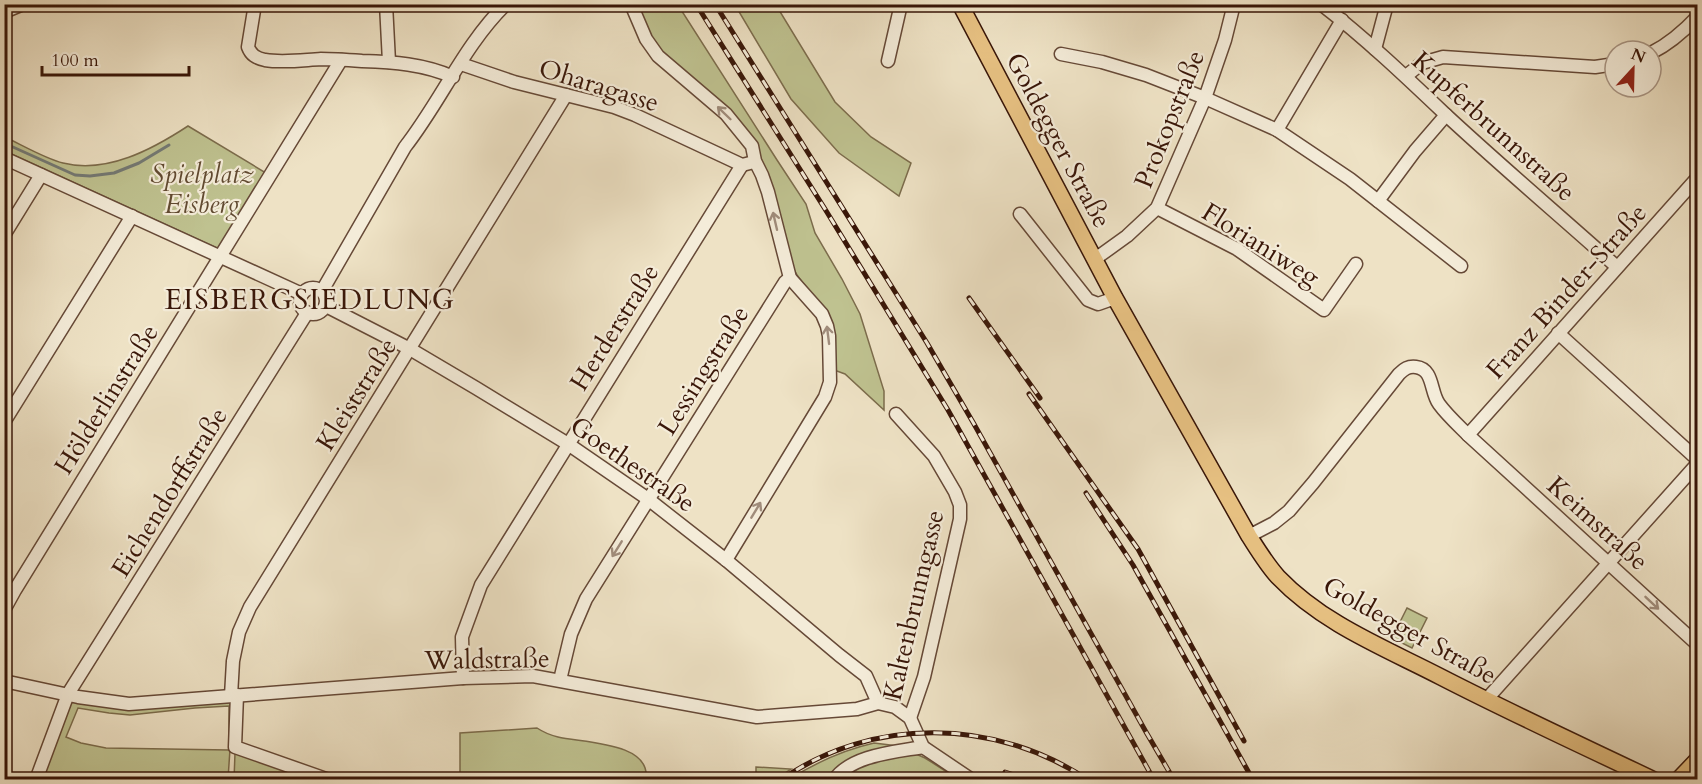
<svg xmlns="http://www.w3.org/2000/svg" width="1702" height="784" font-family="Cardo,serif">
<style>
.green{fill:#bfc290;stroke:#7c6c4c;stroke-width:1.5;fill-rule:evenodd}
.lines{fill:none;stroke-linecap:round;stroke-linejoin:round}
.stream{stroke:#747a75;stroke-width:3}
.minor-casing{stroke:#664937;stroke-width:15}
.major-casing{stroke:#391608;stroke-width:18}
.minor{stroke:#f4ecd9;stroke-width:12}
.major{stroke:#e7c182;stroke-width:15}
.rail-casing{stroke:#391608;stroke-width:5}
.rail{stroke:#f4ecd9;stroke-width:3;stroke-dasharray:9;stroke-linecap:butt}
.oneway{stroke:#a08c7b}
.labels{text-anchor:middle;stroke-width:4.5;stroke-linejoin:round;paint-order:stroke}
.street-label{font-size:26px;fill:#391608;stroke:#f4ecd9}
.park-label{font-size:26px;font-style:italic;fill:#614a31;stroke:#f4ecd9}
.quarter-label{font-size:28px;letter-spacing:1.5px;fill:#391608;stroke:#f4ecd9}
</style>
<rect width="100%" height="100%" fill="#eee2c5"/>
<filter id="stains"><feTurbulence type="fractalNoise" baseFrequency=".00333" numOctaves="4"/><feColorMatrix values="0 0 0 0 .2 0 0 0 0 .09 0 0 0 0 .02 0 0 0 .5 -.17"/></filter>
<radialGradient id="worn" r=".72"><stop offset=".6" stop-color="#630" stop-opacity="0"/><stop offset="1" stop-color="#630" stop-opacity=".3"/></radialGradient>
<g class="green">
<polygon points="635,5 678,5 777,160 806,204 815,233 842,279 860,314 884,391 884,410 845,374 834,370 827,315 797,275 790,263 766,171 756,146 660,54"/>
<polygon points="735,5 776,5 835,102 871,137 911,163 899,196 839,153 791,99"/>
<path d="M188,126L266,173L219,249L5,151V137C22,145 46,159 63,163C107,174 153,149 188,126Z"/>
<polygon points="1407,608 1427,618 1412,648 1392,638"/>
<path d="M229,701L233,705L228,779L40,780L70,704L73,702ZM229,706V750L106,748L81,743L66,737L78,708L109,713L130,715L195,708Z"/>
<path d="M537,728C543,732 550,735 558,737C583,743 651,742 646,779H460V733Z"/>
<path d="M874,743L898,746L830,779L788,780C815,763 843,750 874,743Z"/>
<polygon points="235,753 314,780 234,780"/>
<path d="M916,754L925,758L958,779L838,780C858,759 889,758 916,754Z"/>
<polygon points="756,767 791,769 776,779 748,779 756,777"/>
</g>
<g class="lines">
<g class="stream">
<polyline points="5,4 5,5"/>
<polyline points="4,143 75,175 90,176 114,173 139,163 169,145"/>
</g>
<g class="minor-casing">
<g id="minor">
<path d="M255,4L248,47C251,55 256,58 265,60C283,63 303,60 321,59C334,59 348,60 362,61C393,62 424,64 453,77"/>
<polyline points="386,4 389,62"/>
<polyline points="631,4 646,39 658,56 726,114 752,146 755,161 762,175 768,192 790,278 822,314 827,326 829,336 830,382 825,397 726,560"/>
<path d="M1321,4C1365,38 1405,76 1445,114C1501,166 1560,216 1617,267"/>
<polyline points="4,12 23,4"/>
<polyline points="1375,49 1387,4"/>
<path d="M1651,53C1669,44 1684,31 1698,16"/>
<polyline points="1061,54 1102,62 1146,75 1205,98 1277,130 1350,179 1461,266"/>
<polyline points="888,61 901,4"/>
<polyline points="461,64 514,82 614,107 635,115 742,165 750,163"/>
<polyline points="1406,76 1422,63 1443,57 1595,67 1615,64"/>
<polyline points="1277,130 1342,20"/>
<polyline points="4,158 302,294"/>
<polyline points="1378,201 1415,151 1446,115"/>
<polyline points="1157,208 1237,249 1324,310 1356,264"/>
<polyline points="1020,214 1088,300 1098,304 1115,298"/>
<polyline points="4,235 41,175"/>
<polyline points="1095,259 1127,236 1157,208 1205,98 1225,40 1234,4"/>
<circle cx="313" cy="301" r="13"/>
<path d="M322,291L405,147C441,101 464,45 506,4"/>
<polyline points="326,306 410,349 476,388 568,444 648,499 726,560 839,655 866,676 878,703"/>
<polyline points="1558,333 1698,460"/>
<polyline points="896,414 934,456 955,492 960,505 960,519 924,677 910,718"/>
<polyline points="4,422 132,216"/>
<polyline points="1468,435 1698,177"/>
<path d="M1249,536L1274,523L1289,511L1313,483L1399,374C1404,369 1408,366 1416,367C1434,369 1430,392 1439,404C1447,415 1458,425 1468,435L1698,645"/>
<polyline points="4,610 15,590 341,60"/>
<polyline points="463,678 462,637 481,585 742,165"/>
<polyline points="560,680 571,634 586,599 785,282 790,278"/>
<polyline points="4,681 78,697 129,704 463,678 533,676 757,717 857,709 878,703 895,707 910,718 923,747 972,780"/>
<polyline points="237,695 235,747 329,780"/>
<polyline points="231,696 233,661 239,632 250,607 566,95"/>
<polyline points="1486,700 1698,463"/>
<polyline points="36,780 68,694 307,313"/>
<path d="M834,780C851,755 895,752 923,747"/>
</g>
</g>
<g class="major-casing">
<g id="major">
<path d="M960,4L1115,298L1249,536C1258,550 1267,565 1278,577C1323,624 1385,648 1441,677C1511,713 1583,746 1654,780"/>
<polyline points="1678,780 1698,759"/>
</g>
</g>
<use href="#minor" class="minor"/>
<use href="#major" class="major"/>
<g class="rail-casing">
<g id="rail">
<polyline points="696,4 825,209 948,410 1154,780"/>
<polyline points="715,4 927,343 974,424 1146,732 1174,780"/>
<polyline points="969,298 1040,398"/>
<polyline points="1029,394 1138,549 1244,741"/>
<polyline points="1086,493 1133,565 1253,780"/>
<polyline points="1005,772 1029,780"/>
<path d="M781,780C872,716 996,718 1088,780"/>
</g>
</g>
<use href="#rail" class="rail"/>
</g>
<defs><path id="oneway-shaft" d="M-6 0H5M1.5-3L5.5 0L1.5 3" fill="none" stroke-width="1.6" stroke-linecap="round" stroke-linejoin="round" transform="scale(1.5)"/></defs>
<g class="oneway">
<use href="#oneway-shaft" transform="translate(724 113) rotate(-136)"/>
<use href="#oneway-shaft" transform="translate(775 221) rotate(-103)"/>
<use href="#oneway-shaft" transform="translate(828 335) rotate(-97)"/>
<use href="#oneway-shaft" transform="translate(756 510) rotate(-59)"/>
<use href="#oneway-shaft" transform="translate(617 549) rotate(122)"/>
<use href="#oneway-shaft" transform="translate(1652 603) rotate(43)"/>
</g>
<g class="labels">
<g class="street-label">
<text transform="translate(599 85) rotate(17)" y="9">Oharagasse</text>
<text transform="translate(1169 119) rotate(-68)" y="9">Prokopstraße</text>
<text transform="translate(1494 126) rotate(42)" y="9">Kupferbrunnstraße</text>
<text transform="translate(1059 140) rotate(62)" y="9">Goldegger Straße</text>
<text transform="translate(1261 244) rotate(32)" y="9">Florianiweg</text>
<text transform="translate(1566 291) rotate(-48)" y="9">Franz Binder-Straße</text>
<text transform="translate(614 327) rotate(-58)" y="9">Herderstraße</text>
<text transform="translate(703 370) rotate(-58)" y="9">Lessingstraße</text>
<text transform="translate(356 394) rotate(-58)" y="9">Kleiststraße</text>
<text transform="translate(106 399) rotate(-58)" y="9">Hölderlinstraße</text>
<text transform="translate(633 464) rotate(35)" y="9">Goethestraße</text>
<text transform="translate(169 492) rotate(-58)" y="9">Eichendorffstraße</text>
<text transform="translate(1598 523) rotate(42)" y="9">Keimstraße</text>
<text transform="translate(913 605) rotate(-77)" y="9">Kaltenbrunngasse</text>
<text transform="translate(1410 630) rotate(29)" y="9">Goldegger Straße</text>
<text transform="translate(487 659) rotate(-1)" y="9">Waldstraße</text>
</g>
<g class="park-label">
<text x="202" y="183">Spielplatz<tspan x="202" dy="30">Eisberg</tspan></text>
</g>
<g class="quarter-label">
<text x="310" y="309">EISBERGSIEDLUNG</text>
</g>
</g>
<rect width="1702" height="784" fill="none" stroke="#eee2c5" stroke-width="24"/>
<rect x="6" y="6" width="1690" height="772" fill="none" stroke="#391608" stroke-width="3"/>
<rect x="12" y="12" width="1678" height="760" fill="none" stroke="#391608" stroke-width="1.5"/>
<g transform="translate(1633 69) rotate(22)"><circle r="28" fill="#f4ecd9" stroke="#a99685" stroke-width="1.5"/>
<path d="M0-4.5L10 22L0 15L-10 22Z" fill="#8f2418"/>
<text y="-9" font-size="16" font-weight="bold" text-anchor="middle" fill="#391608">N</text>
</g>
<path d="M42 66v9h147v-9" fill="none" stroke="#391608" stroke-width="3"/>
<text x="51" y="66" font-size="18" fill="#391608" stroke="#f4ecd9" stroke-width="4.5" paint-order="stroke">100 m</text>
<rect width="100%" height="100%" filter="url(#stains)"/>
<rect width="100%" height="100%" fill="url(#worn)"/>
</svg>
